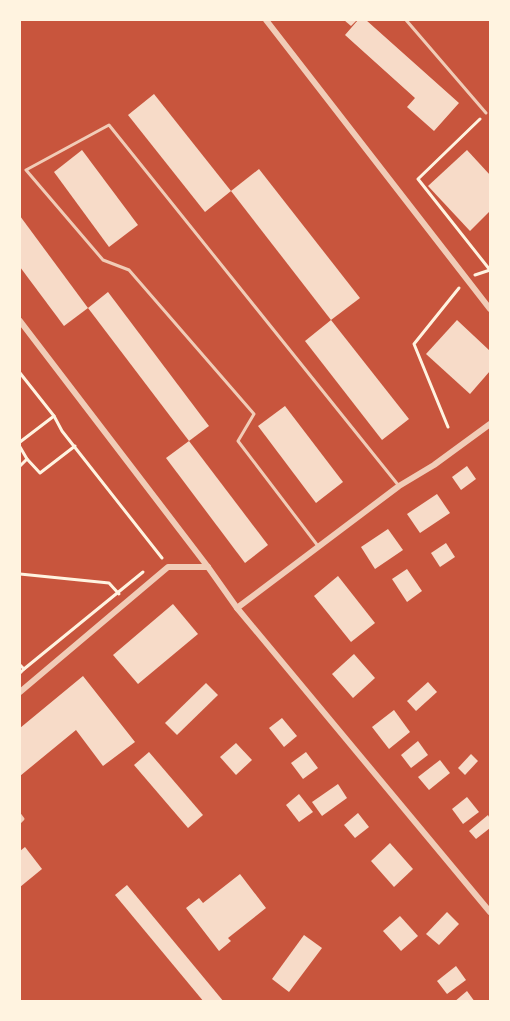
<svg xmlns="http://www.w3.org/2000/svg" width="510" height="1021" font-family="'Golos Text',sans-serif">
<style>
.building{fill:#f7dbc8}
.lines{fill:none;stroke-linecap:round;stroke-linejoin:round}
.path{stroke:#fff3e0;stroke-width:3}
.service{stroke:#f1ccb7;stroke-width:3}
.minor{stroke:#f1ccb7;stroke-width:6}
</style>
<rect width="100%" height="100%" fill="#c8553d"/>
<g class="building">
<polygon points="344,20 357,20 351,26"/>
<polygon points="358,20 366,20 459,103 434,131 407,107 415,98 345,35"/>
<polygon points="154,94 231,191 205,212 128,115"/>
<polygon points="82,150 138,225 109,247 54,172"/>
<polygon points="467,150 490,175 490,211 470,231 428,186"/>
<polygon points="259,169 360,298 331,320 231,191"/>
<polygon points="20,216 88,308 64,326 20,267"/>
<polygon points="108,292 209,426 189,441 88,308"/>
<polygon points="331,320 409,419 382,440 305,341"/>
<polygon points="457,320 490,351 490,371 470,394 426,354"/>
<polygon points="285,406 343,482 316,503 258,426"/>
<polygon points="189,441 268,545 245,563 166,458"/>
<polygon points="467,466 476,479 461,490 452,477"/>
<polygon points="437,494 450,513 420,533 407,514"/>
<polygon points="388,529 403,550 375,569 361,547"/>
<polygon points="446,543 455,557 440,567 431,553"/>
<polygon points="407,569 422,591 407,602 392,579"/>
<polygon points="338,576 375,623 351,642 314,596"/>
<polygon points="173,604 198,634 138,684 113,655"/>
<polygon points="354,654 375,678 353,698 332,674"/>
<polygon points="83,676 135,742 103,766 76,730 20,776 20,728"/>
<polygon points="428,682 437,692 416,711 407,701"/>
<polygon points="206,683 218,695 177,735 165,723"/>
<polygon points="394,710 410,732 389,749 372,727"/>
<polygon points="282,718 297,736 284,747 269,728"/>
<polygon points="418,741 428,755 411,768 401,755"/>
<polygon points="236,743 252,760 236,775 220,757"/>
<polygon points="149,752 203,815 188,828 134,765"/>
<polygon points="306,752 318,768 303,779 291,763"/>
<polygon points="471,754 478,761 465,775 458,768"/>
<polygon points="440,760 450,773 429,790 418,777"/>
<polygon points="338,784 347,798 322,816 312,802"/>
<polygon points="299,794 313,812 299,822 286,805"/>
<polygon points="467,797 479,812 463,824 452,809"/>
<polygon points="358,813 369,827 355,838 344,825"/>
<polygon points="488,815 490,819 490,828 476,839 469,831"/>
<polygon points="390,843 413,869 394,887 371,861"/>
<polygon points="25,847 42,869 20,887 20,851"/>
<polygon points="240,874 266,908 228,938 231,941 219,951 186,908 199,898 203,903"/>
<polygon points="127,885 224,1002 204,1002 115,895"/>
<polygon points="447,912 459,924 439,945 426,934"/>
<polygon points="400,916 418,936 401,951 383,931"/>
<polygon points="304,935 322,948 289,992 272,979"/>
<polygon points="456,966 466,980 447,994 437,981"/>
<polygon points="467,991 475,1002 454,1002"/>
</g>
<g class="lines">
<g class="path">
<polyline points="475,275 490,270 418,179 480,119"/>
<polyline points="20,373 54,416 62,431 162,558"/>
<polyline points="448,427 414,344 459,288"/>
<polyline points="20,442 54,416"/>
<polyline points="20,447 27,459 20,466"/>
<polyline points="27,459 40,473 75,446"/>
<polyline points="20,574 109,583 119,594"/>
<polyline points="20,665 24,669 20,673"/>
<polyline points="24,669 143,572"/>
</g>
<g class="service">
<polyline points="406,20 486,113"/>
<polyline points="318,546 238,441 254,414 129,270 103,260 26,170 109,125 399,486"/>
<polyline points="20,815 23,819 20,822"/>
</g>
<g class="minor">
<polyline points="266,20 490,309"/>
<polyline points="20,321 208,567 237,608 490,912"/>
<polyline points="237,608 399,486 434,465 490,424"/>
<polyline points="20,692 168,567 208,567"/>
</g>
</g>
<rect width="510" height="1021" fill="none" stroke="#fff3e0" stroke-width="42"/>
</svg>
